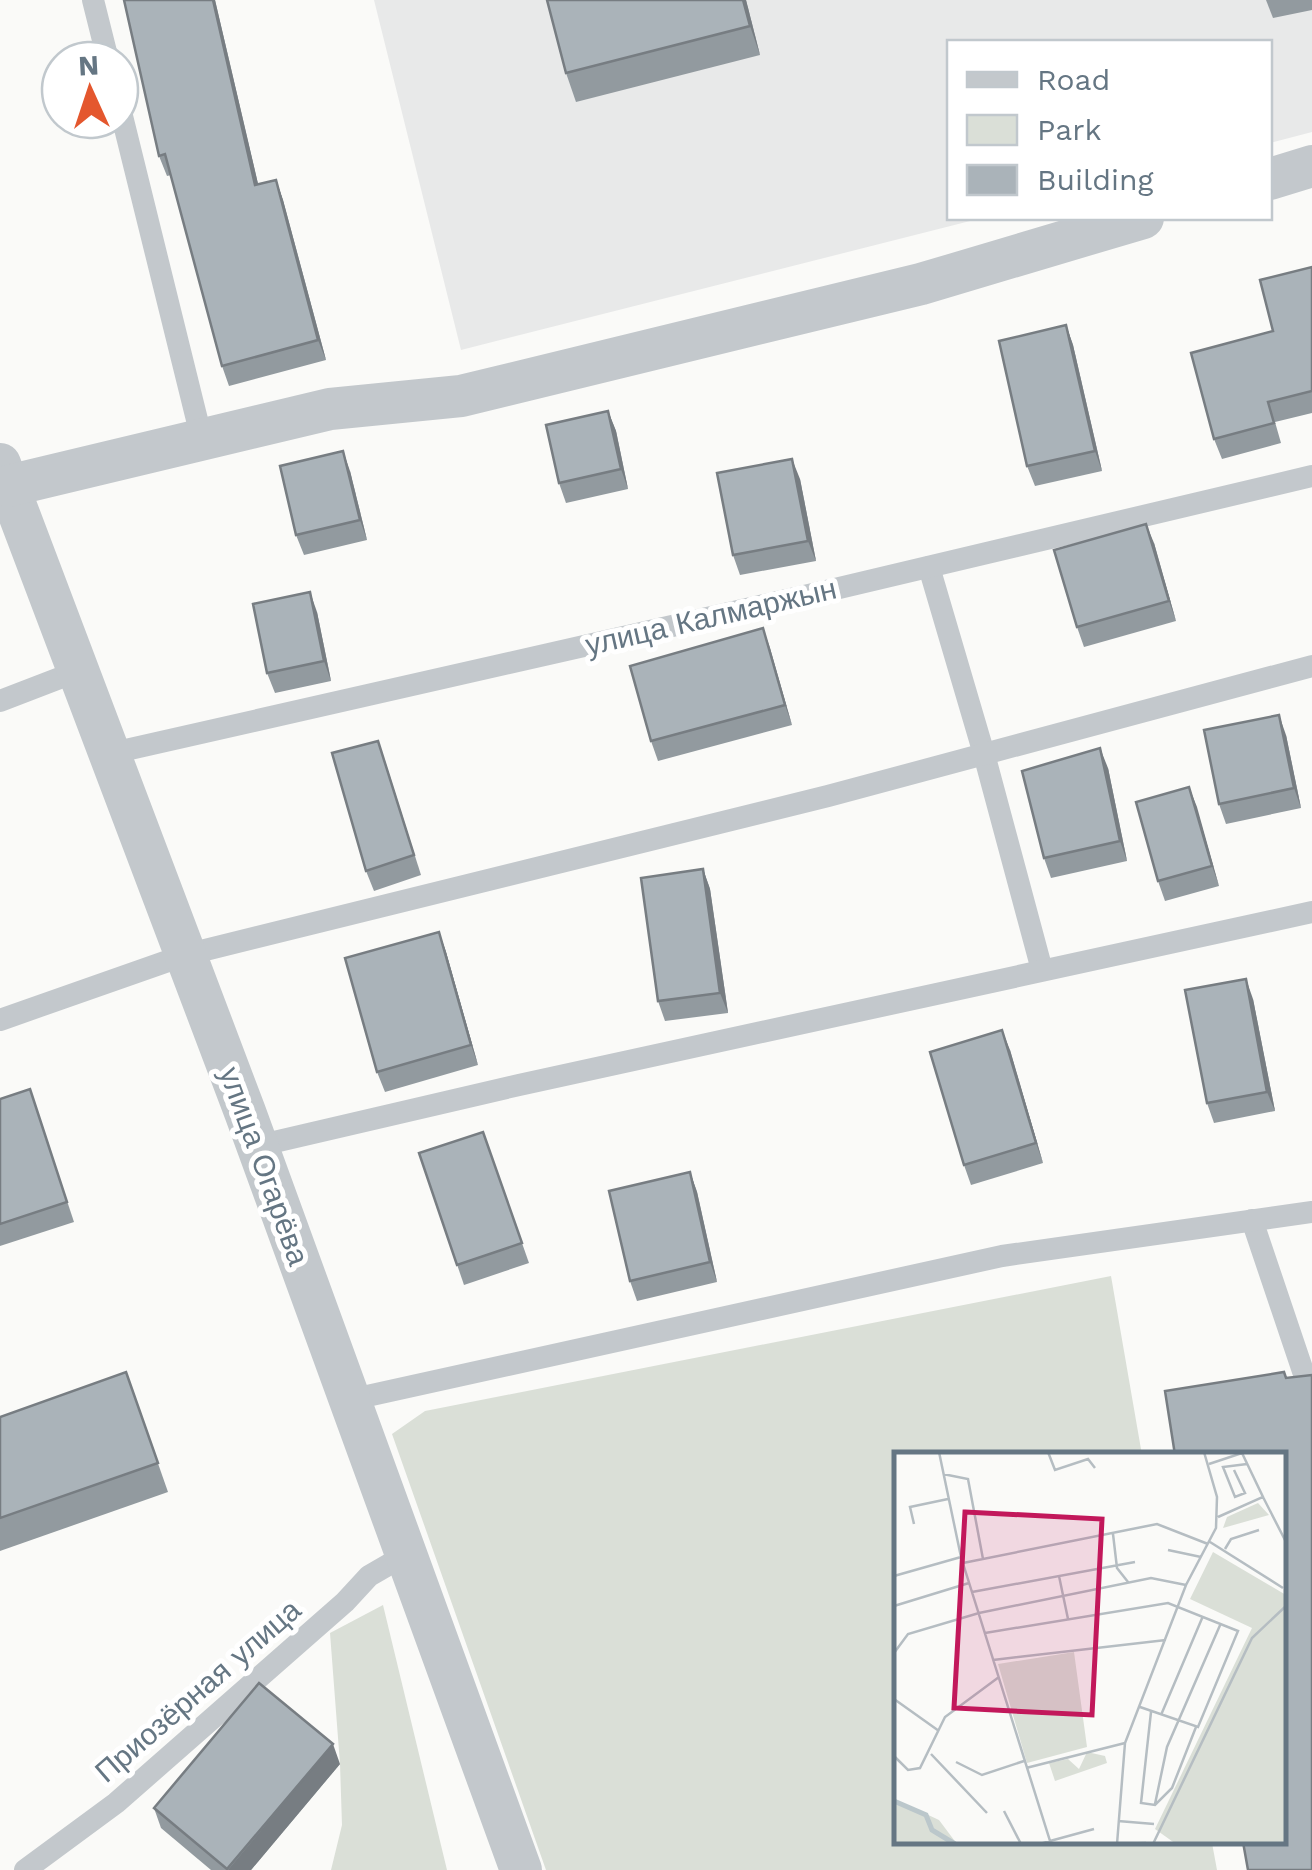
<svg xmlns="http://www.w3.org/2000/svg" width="1312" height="1870" font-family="'Work Sans',sans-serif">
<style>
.built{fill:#e8e9e9}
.green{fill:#dadfd7}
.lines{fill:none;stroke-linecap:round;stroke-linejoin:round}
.lane{stroke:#c3c8cc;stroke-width:22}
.street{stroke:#c3c8cc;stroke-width:42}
.wall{fill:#929a9f}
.shaded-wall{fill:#777d82}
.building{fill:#aab3b9;stroke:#777d82;stroke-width:2.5}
.labels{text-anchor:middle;stroke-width:10;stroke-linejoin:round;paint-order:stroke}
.street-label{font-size:30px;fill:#657683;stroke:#fff}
.inset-river{fill:none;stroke:#bbc7cb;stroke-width:5}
.inset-road{fill:none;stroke:#b5bdc2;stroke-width:2.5}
.view{fill:#c2185b;fill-opacity:0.15;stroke:#c2185b;stroke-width:5}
.inset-edge{fill:none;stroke:#657683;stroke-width:5}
</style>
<rect width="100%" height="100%" fill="#fafaf8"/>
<polygon class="built" points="374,0 1312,0 1312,132 1270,143 1270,42 949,42 949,218 982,218 461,350"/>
<g class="green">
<polygon points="1111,1276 1142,1455 897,1455 897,1842 1212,1843 1217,1870 546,1870 392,1434 425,1411"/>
<polygon points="383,1605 447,1870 331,1870 342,1825 340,1764 330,1633"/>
</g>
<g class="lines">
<g class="lane">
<polyline points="93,0 108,60"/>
<polyline points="120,108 202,440"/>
<polyline points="929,567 984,754 1042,970"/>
<polyline points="0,701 78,671"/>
<polyline points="108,754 835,589 1312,476"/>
<polyline points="0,1020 185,955 828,796 1312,666"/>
<polyline points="257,1146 519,1085 1312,912"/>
<polyline points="1252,1220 1312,1398"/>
<polyline points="349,1400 1002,1256 1312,1212"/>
<polyline points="25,1870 116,1803 345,1602 369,1576 407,1554"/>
</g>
<g class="street">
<polyline points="1270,179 1312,166"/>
<polyline points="0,464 245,1112 521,1870"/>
<polyline points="8,486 330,409 461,396 921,284 1143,218"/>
</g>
</g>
<g class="wall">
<polygon points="124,0 215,0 258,184 276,180 283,200 326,360 229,386 222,366 171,175 167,176 159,156"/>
<polygon points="547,0 746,0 760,55 576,102 566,73"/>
<polygon points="1266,0 1312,0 1312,10 1273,18"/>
<polygon points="1312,267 1312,413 1275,422 1281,443 1222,459 1214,439"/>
<polygon points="1066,325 1073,345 1102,471 1035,486 1027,466"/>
<polygon points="608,411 616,431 628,489 566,503 559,483"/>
<polygon points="350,471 367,540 304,555 296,535"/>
<polygon points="800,479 816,561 740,575 733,555"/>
<polygon points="1154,543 1176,621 1084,647 1077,627"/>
<polygon points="317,612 331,681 275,693 267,673"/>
<polygon points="763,628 792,725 658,761 651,741"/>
<polygon points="1286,735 1301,808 1226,824 1219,804"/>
<polygon points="385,761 421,875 374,891 366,871"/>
<polygon points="1108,768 1127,861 1051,878 1044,858"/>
<polygon points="1189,787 1219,886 1165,901 1158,881"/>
<polygon points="703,869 710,889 728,1013 665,1021 658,1001"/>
<polygon points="439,932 446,952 478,1065 385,1092 377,1072"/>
<polygon points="1253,999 1275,1111 1214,1123 1207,1103"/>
<polygon points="1010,1050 1043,1163 971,1185 964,1165"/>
<polygon points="30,1089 74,1222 0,1246 0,1099"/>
<polygon points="483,1132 529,1263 464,1285 419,1153"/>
<polygon points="690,1172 697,1192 717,1282 637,1301 630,1281"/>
<polygon points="126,1372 168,1492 0,1551 0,1417"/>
<polygon points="340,1764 251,1870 211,1870 161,1828 154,1808"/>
</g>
<g class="shaded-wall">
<polygon points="213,0 215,0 263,205 255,185"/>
<polygon points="743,0 746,0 760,55 750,26"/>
<polygon points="276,180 283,200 326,360 318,340"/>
<polygon points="1066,325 1073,345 1102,471 1095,451"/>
<polygon points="608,411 616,431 628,489 621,469"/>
<polygon points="343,451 350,471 367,540 360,520"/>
<polygon points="792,459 800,479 816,561 808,541"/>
<polygon points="1146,524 1154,543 1176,621 1169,601"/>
<polygon points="310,592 317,612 331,681 324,661"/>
<polygon points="763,628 770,648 792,725 785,705"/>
<polygon points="1279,715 1286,735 1301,808 1294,788"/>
<polygon points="1100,748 1108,768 1127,861 1120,841"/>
<polygon points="1189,787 1197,807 1219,886 1212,866"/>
<polygon points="703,869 710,889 728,1013 720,993"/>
<polygon points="439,932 446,952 478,1065 471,1045"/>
<polygon points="1246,979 1253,999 1275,1111 1267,1092"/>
<polygon points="1002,1030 1010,1050 1043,1163 1036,1143"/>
<polygon points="690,1172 697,1192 717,1282 710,1262"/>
<polygon points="333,1744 340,1764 251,1870 228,1870"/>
</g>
<g class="building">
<polygon points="124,0 213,0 255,185 276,180 318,340 222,366 165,154 159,156"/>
<polygon points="547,0 743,0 750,26 566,73"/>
<polygon points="1312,267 1312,391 1268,402 1274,423 1214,439 1191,353 1273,331 1260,280"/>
<polygon points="1066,325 1095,451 1027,466 999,341"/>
<polygon points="608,411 621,469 559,483 546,425"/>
<polygon points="343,451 360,520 296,535 280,466"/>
<polygon points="792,459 808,541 733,555 717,473"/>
<polygon points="1146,524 1169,601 1077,627 1054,550"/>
<polygon points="310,592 324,661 267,673 253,604"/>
<polygon points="763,628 785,705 651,741 630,666"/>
<polygon points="1279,715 1294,788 1219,804 1204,730"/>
<polygon points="378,741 414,855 366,871 332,753"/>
<polygon points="1100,748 1120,841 1044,858 1022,771"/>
<polygon points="1189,787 1212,866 1158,881 1136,802"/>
<polygon points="703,869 720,993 658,1001 641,878"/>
<polygon points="439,932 471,1045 377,1072 345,958"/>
<polygon points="1246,979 1267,1092 1207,1103 1185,990"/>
<polygon points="1002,1030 1036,1143 964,1165 930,1052"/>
<polygon points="30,1089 67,1202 0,1224 0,1099"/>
<polygon points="483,1132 522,1243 457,1265 419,1153"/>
<polygon points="690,1172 710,1262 630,1281 609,1191"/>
<polygon points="126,1372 158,1463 0,1518 0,1417"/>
<polygon points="1284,1372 1286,1378 1312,1375 1312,1870 1248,1870 1243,1842 1284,1842 1284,1455 1175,1455 1165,1391"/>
<polygon points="259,1683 333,1744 227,1869 154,1808"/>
</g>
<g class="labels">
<g class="street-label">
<text transform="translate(711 617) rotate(-13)" y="10">улица Калмаржын</text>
<text transform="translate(264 1166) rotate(70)" y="10">улица Огарёва</text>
<text transform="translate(198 1691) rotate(-41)" y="10">Приозёрная улица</text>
</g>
</g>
<g transform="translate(894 1452)">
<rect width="392" height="392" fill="#fafaf8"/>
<path d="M364,51L375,63L329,76L333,65ZM319,100L392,143V392H282L261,377L358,176L296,147ZM180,200L193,295L133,311L104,212ZM193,300L211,304L213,311L161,329L155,311L174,307L185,317ZM0,347L45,368L63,392H0Z" fill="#dadfd7"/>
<path class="inset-river" d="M0,349L32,363L38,378L61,392"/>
<path class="inset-road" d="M45,0L67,105L156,389L146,392M154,0L161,18L194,7L201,16M315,12L348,1L369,45L324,65M340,18L351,41L341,45L329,15L353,12M49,22L74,27L89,107M369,45L393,92M20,72L16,55L54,47M219,82L223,116L234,130M316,90L389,136M331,97L337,87L365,78M274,98L307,105M69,111L263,72L314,92M0,124L67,105M165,124L174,167M78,140L241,110M0,154L75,131M91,181L274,151L344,179L304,275L246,255M0,201L14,182L85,161L257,126L292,133M99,208L272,188M0,247L45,279M257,260L247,351L261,353L278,336L302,275M267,263L309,164M37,302L93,361M0,304L14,318L26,316L51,265L105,225M62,310L88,323L130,309M132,316L231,291M261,352L273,295L327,171M110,359L127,392M224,369L260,372M156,389L200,377M215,392L252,391M223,392L231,291L292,133L322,76L323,45L310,0M259,392L358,186L393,153"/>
<path class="view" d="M71,60L208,67L198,263L60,256Z"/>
<rect width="392" height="392" class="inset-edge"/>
</g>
<rect x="947" y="40" width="325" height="180" fill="#ffffff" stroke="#c1c8cd" stroke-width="2.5"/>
<rect x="967" y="72" width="50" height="15" fill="#c3c8cc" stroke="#c1c8cd" stroke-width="2.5"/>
<text x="1037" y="90" font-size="30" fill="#657683">Road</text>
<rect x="967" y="115" width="50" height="30" fill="#dadfd7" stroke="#c1c8cd" stroke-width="2.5"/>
<text x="1037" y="140" font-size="30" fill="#657683">Park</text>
<rect x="967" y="165" width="50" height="30" fill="#aab3b9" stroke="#c1c8cd" stroke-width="2.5"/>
<text x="1037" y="190" font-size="30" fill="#657683">Building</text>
<g transform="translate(90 90) rotate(357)"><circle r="48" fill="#ffffff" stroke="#c1c8cd" stroke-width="2.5"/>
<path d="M0-8L18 38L0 25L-18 38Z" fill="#e4572e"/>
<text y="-15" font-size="28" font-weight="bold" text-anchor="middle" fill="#657683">N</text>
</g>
</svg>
